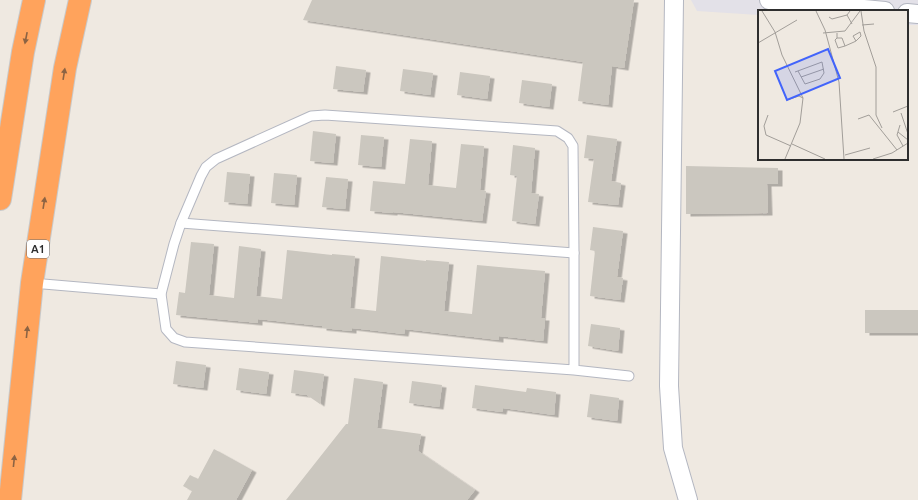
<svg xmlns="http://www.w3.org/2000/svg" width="918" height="500" font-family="Ubuntu,sans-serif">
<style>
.industrial{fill:#e3e1e8}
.building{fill:#cbc7bf;filter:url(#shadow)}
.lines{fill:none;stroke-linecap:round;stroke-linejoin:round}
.lane-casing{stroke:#b4b7c1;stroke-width:11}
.street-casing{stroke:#b4b7c1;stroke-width:20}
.highway-casing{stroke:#c9c9c9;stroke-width:24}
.lane{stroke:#fff;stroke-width:9}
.street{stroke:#fff;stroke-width:18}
.highway{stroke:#ffa35c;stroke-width:22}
.oneway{fill:#8c6343}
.labels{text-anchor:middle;stroke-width:3;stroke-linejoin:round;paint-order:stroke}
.shield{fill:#fff;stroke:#6d6d6d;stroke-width:1}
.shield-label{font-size:11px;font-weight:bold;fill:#2e2e2e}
.inset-road{fill:none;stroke:#a29e99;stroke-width:1}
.view{fill:#4264fb;fill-opacity:0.15;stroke:#4264fb;stroke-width:2}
.inset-edge{fill:none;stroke:#2e2e2e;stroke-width:2}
</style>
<defs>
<filter id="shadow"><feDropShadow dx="4.5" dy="2.5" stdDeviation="0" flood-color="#0004"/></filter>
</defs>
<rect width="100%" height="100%" fill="#efe9e1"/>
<polygon class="industrial" points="691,0 918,0 918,25 907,25 907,11 759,11 759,15 697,11"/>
<g class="building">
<polygon points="312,0 634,0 624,68 612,66 608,105 578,101 583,62 303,20"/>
<polygon points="336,66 366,70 363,92 333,89"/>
<polygon points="403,69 433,73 430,95 400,91"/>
<polygon points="460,72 490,76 487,99 457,95"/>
<polygon points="522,80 552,84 549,107 519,103"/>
<polygon points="313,131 336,134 333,163 310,161"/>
<polygon points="361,135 384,137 381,167 358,165"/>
<polygon points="587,135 617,139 611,181 621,183 618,205 588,202 594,159 584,158"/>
<polygon points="410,139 432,141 428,185 456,188 461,144 484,146 480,190 486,191 482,221 393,212 393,213 370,211 373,181 405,184"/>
<polygon points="513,145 535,148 531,193 539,194 535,224 512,221 517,176 510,175"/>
<polygon points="686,166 778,168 778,184 767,184 768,213 686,214"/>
<polygon points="227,172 250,174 247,204 224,202"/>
<polygon points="274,173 297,175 294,205 271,203"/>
<polygon points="326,177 348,179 345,209 322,207"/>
<polygon points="593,227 623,231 617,277 623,278 620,300 590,296 595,251 590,250"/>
<polygon points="191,242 214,244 209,295 234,298 239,246 261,249 256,296 282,299 287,250 332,255 332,254 355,256 350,308 376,311 381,256 426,261 426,260 449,262 444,311 472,314 477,265 545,271 541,318 545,318 543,341 499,336 499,340 405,329 404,334 352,328 352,331 322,328 322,326 258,319 258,323 176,315 179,292 185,293"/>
<rect x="865" y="310" width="53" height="23"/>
<polygon points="591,324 620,328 618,351 588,346"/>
<polygon points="176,361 206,365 203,388 173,384"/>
<polygon points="239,368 269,372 266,394 236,390"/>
<polygon points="294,370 324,374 320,404 307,395 291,393"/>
<polygon points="354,378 383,382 377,428 421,434 418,451 475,490 467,500 286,500 346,424 348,424"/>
<polygon points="412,381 442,385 439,407 409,403"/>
<polygon points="475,385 526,392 527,388 556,392 554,415 503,408 502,412 472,408"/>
<polygon points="590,394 619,398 617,421 587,417"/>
<polygon points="214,449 252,470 236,500 187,500 192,491 183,486 190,475 198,479"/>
</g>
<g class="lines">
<g class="lane-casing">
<g id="lane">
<polyline points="181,223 574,253"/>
<polyline points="32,283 161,294"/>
<polyline points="574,370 574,253 573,146 568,138 557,131 325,115 311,116 216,159 206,167 201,176 181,223 174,244 161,294 166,329 174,338 185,342 574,370 629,376"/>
</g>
</g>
<g class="street-casing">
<g id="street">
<polyline points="674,0 669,386 673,448 688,500"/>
<polyline points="769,0 885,11"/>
<polyline points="907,13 918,14"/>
</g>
</g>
<g class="highway-casing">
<g id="highway">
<polyline points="0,199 23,52 34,0"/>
<polyline points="10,500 32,283 65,68 80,0"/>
</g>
</g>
<use href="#lane" class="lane"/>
<use href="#street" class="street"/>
<use href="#highway" class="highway"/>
</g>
<defs><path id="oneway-solid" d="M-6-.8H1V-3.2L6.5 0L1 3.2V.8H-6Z"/></defs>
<g class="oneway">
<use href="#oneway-solid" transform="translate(26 38) rotate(101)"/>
<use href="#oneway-solid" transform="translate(64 74) rotate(-81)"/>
<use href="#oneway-solid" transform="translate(44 203) rotate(-81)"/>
<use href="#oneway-solid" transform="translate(27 332) rotate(-84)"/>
<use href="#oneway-solid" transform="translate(14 461) rotate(-84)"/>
</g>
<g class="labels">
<rect class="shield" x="27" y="240" width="22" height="18" rx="3"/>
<g class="shield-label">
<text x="38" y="253">A1</text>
</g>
</g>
<g transform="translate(758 10)">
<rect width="150" height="150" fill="#efe9e1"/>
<path class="inset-road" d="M4,1L17,22L24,45L45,88M58,1L67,20L81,72L86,149M92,1L89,5L94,14M103,1L106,21L118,57V105L124,118M71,7L74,9L89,5M104,15L116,14M65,23L87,21L102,1M79,23V28H84L87,36L96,32L98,31L103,26L102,22L95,26L98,31M79,28L77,30L80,38L87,36M0,33L39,10M37,62L64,52L66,63L62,69L47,74L40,61M43,67L66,59M135,102L150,96M143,103L150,124M10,105L6,116L8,125L33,136M100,109L111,105L139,140M142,115L139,125L145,136M140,122L150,130M34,134L67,149M87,145L112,138M27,149L42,113L45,88L41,86L29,90M115,149L134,143L150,133"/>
<path class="view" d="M70,39L82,68L29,90L17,61Z"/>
<rect width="150" height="150" class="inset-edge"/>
</g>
</svg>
